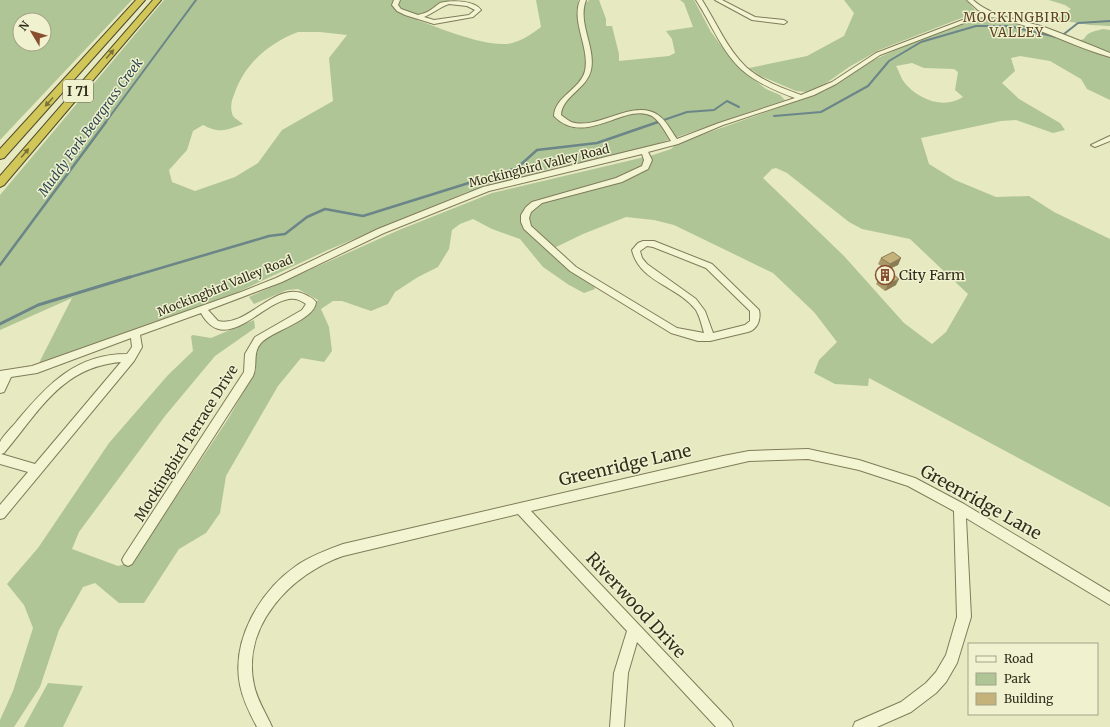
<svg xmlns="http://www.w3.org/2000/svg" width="1110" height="727" font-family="Merriweather,serif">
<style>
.green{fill:#afc596;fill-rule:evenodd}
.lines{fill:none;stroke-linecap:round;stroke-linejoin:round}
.stream-far2{stroke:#6b8588;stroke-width:2}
.stream-far1{stroke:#6b8588;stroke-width:2.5}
.stream{stroke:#6b8588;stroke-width:3}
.minor-casing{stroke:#807b5a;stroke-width:2}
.highway-casing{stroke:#4e482e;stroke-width:2}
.minor{fill:#f3f5d2;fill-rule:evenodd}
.highway{fill:#d1c658;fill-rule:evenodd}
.wall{fill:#a99969}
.shaded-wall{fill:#897d55}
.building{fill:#c4b27a;stroke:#897d55}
.oneway{fill:#797238}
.labels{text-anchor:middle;stroke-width:3;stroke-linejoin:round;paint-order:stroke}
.far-street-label{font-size:12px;fill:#312e1d;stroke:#eff1cf}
.far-quarter-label{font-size:13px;letter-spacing:1px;fill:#5a4020;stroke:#eff1cf}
.shield{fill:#eff1cf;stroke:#6a6852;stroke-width:1}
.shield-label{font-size:13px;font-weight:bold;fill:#312e1d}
.far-water-label{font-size:13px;font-style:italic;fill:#2d4650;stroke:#eff1cf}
.poi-label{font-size:14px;fill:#312e1d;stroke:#eff1cf;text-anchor:start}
.street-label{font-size:14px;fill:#312e1d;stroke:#eff1cf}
.near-street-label{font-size:17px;fill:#312e1d;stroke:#eff1cf}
</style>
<rect width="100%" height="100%" fill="#e7e9c0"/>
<g class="green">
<path d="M0,0H132L0,140ZM20,20H44V44H20Z"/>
<path d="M164,0H452C439,4 426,10 417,20C440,28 489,49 512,43C523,40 532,34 541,27L536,0H578V4L586,3L589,0H599L606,19V26H612L619,54V61L669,56L675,53L672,39L666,31L693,27L684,3L680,0H694L711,32L735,64L766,89L780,95L785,100L642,149L545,170L467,192L328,250L236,293L39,363L72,298L0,330V195ZM298,32H320L347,35L329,58L333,101L282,130L258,163L235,177L195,191L172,182L169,170L187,150L193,131L203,125C220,134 226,130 243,124C240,121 235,119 233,116C230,109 231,101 234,95C244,64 269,43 298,32Z"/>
<polygon points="844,0 966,0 977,12 879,50 849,67 818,89 808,92 796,91 761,76 749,68 807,56 844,36 854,13"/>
<polygon points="1049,0 1110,0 1110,26 1090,25 1072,22 1049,21 1060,17 1071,9 1065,5"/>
<path d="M983,18L1022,25L1110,56V100L1087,89L1081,79L1050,61L1020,56L1011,58L1015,71L1002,83L1019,99L1060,123L1065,130L1053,133L1016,120L1001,121L921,138L929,164L955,180L996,197L1029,196L1054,212L1110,239V507L869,378L868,386L835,384L814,373L819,360L837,342L814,312L773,273L674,225L654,220L626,217L583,234L550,250L593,283L595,289L584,293L569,285L543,267L520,239L492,229L473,219L460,224L452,230L449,249L438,267L418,277L395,292L388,304L371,311L342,301H333L321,309L329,327L332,351L324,362L301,358L278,386L226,476L220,513L206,533L179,549L144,603H119L95,583L83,587L59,630L40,687L14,727H0V720L13,691L33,628L24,605L7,584L38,548L109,443L168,375L193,351L191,336L193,335L211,338L254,320L255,328L215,356L165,416L79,532L72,549L118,566L133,562L228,419L256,370V351L263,341L308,313L318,300L298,289L287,290L254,304L249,297L399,230L492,193L653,155L671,149L676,144L825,91L869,62L907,45L973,19ZM912,63L924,68L954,69L958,72L955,90L963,97C944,110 917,99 904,82C901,78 899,71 896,66ZM776,168L787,173L849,222L862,229L910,239L968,294L946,332L932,344L904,323L844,256L763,178L772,169Z"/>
<path d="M1103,29L1110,30V53L1077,41L1084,39C1087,32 1095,31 1103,29Z"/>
<polygon points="48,683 83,686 63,727 24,727"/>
</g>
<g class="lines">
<g class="stream-far2">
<polyline points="1064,34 1078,23 1110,21"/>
<polyline points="774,116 821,112 868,86 889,61 921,42 976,26 1009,26 1056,37"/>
<polyline points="105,123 196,0"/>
<polyline points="655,123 687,112 714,110 727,101 739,107"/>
</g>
<g class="stream-far1">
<polyline points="0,265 106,122"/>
<polyline points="127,278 269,236 285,234 307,217 325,209 363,216 517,168 537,150 597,143 658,122"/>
</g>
<polyline class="stream" points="0,324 38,305 130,277"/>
<g class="minor-casing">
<g id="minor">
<path d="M394,0H400L398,5L401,9L418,15C422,14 429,12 432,9C435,7 437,5 440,3C450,0 475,0 481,10L473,17L434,24L405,15L397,11L392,5ZM449,4L467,6L475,10L469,15L434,20L424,17C433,13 440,7 449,4Z"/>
<path d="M580,0H586C577,23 596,47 591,70C587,89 562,96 561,115C564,117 567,120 571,122C598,131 633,98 658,115C666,120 671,131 677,139L719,123L795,98C776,91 757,83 742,70C722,52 711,23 696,0H702C716,22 727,49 746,67C762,81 782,88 801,95L832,82L876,53L973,16L985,13L978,10L967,0H973C992,17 1020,20 1044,27C1066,35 1088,44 1110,53V57C1078,48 1048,32 1016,23C1003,19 991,15 977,18L880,55L836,84L814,95L723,125L678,144L648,152L652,160L648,169L622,182L542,203L531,212L529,218L531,226L576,267L677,328L704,333C702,326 700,317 696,310C678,286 639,282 632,250L638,243L643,241H654L712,264L759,310C761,319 758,329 748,332L710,341H698L671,333L570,271L524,229L521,222V215L526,207L532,202L616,178L642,166L644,160L642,154L489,191L384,233L282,282L208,310L218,321C248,328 276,279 306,295C310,297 313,298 316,302C315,320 272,331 261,343C252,353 258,365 253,376L132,564L128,566L124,564L122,560L124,556L244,372L245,354L255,337L302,310L306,304C300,300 296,298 289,299C261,303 225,356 201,313L140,335L142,347L134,361L4,518L0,519V505L28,472L0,464C0,458 0,448 0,442C2,437 13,426 17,421C48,384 76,354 127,354L132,347L131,338L37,373L11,377L4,392L0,393V371L32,366L241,292L276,278L378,229L483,187L671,141C666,133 660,121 652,116C625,102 585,148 554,116C555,96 580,90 585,71C590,47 571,23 580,0ZM647,246L653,247L706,268L750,311V321L745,325L713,333L705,311L696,299L647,264L642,258L640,251ZM121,362L35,464L1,454L4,453C39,412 61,367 121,362Z"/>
<polygon points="715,0 722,0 755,17 784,20 787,22 784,24 752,20"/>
<polygon points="1110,136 1110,141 1095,147 1091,145"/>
<path d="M808,449L859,460L915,478L964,504L1110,592V605L966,518L971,617L957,663L946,682L936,693L911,712L877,727H853L855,722L901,702L926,683L936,672L946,655L957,617L954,511L908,486L859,470L808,459L749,461L531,511L731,722L733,727H716L637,642L628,673L624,727H610L614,673L627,631L518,514L343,556C291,574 241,626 254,685C257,700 266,713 272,727H257C250,714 243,700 240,685C231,640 260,591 296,566C310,556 327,550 343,544L723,456L749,451Z"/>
</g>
</g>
<g class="highway-casing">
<g id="highway">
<polygon points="136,0 145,0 4,158 0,159 0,149"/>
<polygon points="153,0 161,0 4,185 0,187 0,176"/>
</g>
</g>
<use href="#minor" class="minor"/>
<use href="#highway" class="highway"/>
</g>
<g class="wall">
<polygon points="881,258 901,258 898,265 887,270 878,264"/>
<polygon points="880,277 896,285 885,291 876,284"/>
</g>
<g class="shaded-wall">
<polygon points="901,258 898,265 887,270 890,264"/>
<polygon points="899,279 896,285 885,291 888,284"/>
</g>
<g class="building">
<polygon points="893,252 901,258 890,264 881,258"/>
<polygon points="890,272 899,279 888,284 880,277"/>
</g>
<defs><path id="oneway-solid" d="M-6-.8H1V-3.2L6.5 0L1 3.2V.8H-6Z"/></defs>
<g class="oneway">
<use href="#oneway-solid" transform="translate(110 54) rotate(-49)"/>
<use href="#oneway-solid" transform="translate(49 102) rotate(132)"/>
<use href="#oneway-solid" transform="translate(25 153) rotate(-50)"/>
</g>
<defs>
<g id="building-ring" transform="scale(1)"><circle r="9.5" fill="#eff1cf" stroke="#894e30" stroke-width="1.5"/><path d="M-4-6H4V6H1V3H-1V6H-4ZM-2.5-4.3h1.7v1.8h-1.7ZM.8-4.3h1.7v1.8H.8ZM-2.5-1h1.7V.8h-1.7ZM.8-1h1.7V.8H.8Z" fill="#894e30"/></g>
</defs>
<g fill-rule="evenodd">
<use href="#building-ring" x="885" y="275"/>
</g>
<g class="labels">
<g class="far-street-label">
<text transform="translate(539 166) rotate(-14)" y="4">Mockingbird Valley Road</text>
<text transform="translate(225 286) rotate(-22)" y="4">Mockingbird Valley Road</text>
</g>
<g class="far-quarter-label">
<text x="1017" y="22">MOCKINGBIRD<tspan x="1017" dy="15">VALLEY</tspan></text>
</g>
<rect class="shield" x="63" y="80" width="30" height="22" rx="3"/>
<g class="shield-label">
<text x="78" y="96">I 71</text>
</g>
<g class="far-water-label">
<text transform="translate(90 127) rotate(-54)" y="5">Muddy Fork Beargrass Creek</text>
</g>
<g class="poi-label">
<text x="899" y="280">City Farm</text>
</g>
<g class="street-label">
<text transform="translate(186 443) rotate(-58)" y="5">Mockingbird Terrace Drive</text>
</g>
<g class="near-street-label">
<text transform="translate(625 465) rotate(-13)" y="6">Greenridge Lane</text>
<text transform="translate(981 502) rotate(29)" y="6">Greenridge Lane</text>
<text transform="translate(636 605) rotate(47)" y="6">Riverwood Drive</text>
</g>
</g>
<rect x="968" y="643" width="130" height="72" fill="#eff1cf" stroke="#a3a388"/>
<rect x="976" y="656" width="20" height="6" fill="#f3f5d2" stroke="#a3a388"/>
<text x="1004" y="663" font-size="12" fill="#312e1d">Road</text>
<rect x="976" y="673" width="20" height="12" fill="#afc596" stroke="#a3a388"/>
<text x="1004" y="683" font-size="12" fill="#312e1d">Park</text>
<rect x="976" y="693" width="20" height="12" fill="#c4b27a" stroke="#a3a388"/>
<text x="1004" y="703" font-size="12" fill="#312e1d">Building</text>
<g transform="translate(32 32) rotate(308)"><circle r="19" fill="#eff1cf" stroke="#a3a388"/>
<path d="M0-3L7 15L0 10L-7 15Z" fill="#894e30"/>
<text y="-6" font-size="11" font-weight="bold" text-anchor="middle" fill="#312e1d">N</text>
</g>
</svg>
